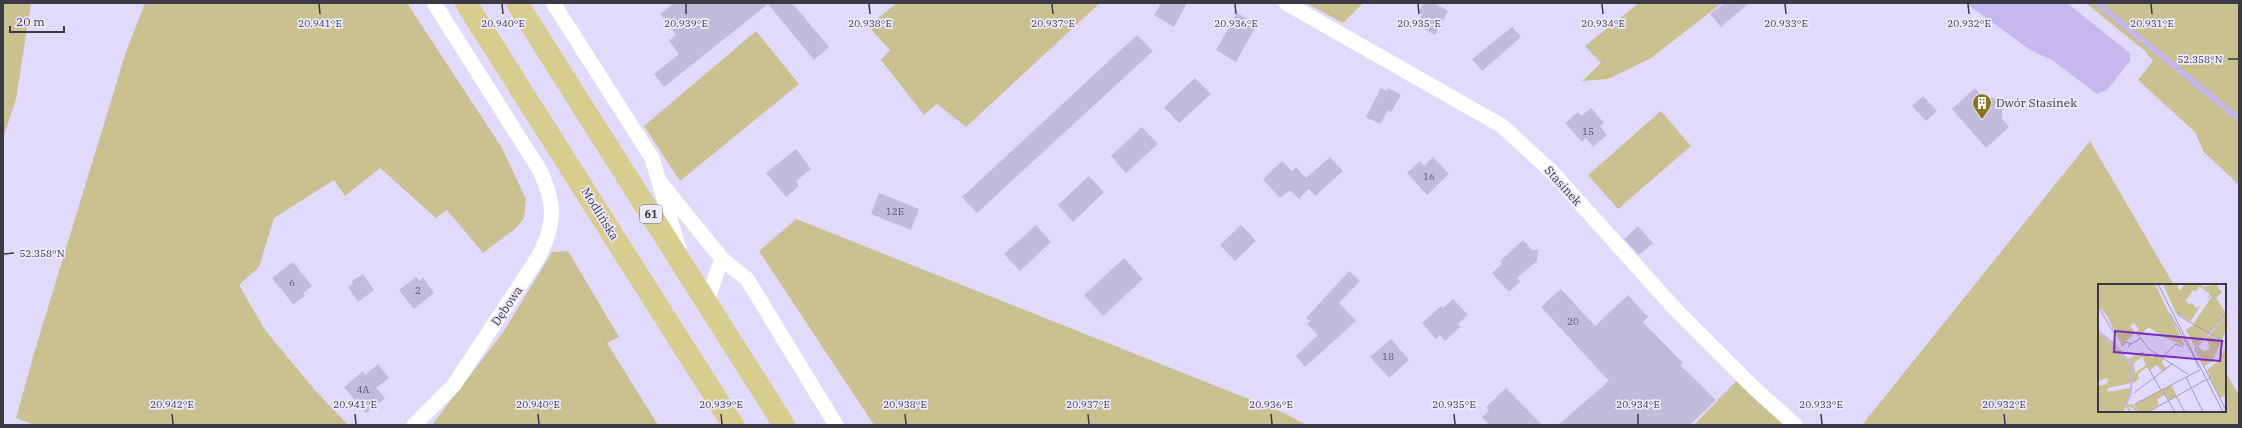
<svg xmlns="http://www.w3.org/2000/svg" width="2242" height="428" font-family="'IBM Plex Serif',serif">
<style>
.green{fill:#c9c18f}
.water{fill:#c5b8ef}
.lines{fill:none;stroke-linecap:round;stroke-linejoin:round}
.stream{stroke:#c5b8ef;stroke-width:5.5}
.building{fill:#c2bbdc}
.street{stroke:#fff;stroke-width:15}
.primary{stroke:#d7cd8e;stroke-width:22}
.ticks{fill:none;stroke:#3c3946;stroke-width:1.5}
.labels{text-anchor:middle;stroke-width:3.5;stroke-linejoin:round;paint-order:stroke}
.number-label{font-size:10px;fill:#5e5a6c}
.shield{fill:#eeeafe;stroke:#716e7d;stroke-width:1}
.shield-label{font-size:11px;font-weight:bold;fill:#3c3946}
.poi-label{font-size:12px;fill:#3c3946;stroke:#eeeafe;text-anchor:start}
.street-label{font-size:12px;fill:#3c3946;stroke:#eeeafe}
.inset-river{fill:none;stroke:#c5b8ef;stroke-width:2}
.inset-road{fill:none;stroke:#a09ab3;stroke-width:1}
.view{fill:#7b2cbf;fill-opacity:0.15;stroke:#7b2cbf;stroke-width:2}
.inset-edge{fill:none;stroke:#3c3946;stroke-width:2}
.ticks-label{font-size:10px;text-anchor:middle;fill:#3c3946;stroke:#eeeafe;stroke-width:3.5;stroke-linejoin:round;paint-order:stroke}
</style>
<rect width="100%" height="100%" fill="#e2dafc"/>
<g class="green">
<polygon points="3,3 31,3 16,99 3,138"/>
<polygon points="145,3 407,3 502,148 526,199 524,218 516,228 483,253 447,210 436,218 380,168 345,196 334,180 274,218 259,267 239,285 265,330 314,389 348,425 35,425 16,418 35,350 125,55"/>
<polygon points="897,3 1100,3 966,127 937,104 924,115 881,60 890,50 868,26"/>
<polygon points="1306,3 1363,3 1343,23"/>
<polygon points="1639,3 1722,3 1651,58 1608,79 1582,81 1601,63 1585,46"/>
<polygon points="2086,3 2239,3 2239,185 2204,152 2195,132 2138,80 2153,61 2145,51"/>
<polygon points="756,31 799,84 680,181 644,126"/>
<polygon points="1661,111 1691,146 1618,209 1588,175"/>
<polygon points="2090,141 2174,285 2099,285 2099,411 2225,411 2225,371 2239,395 2239,425 1862,425"/>
<polygon points="796,219 1284,413 1307,425 874,425 759,251"/>
<polygon points="568,251 619,337 607,343 658,425 432,425 504,331 552,252"/>
<polygon points="1739,378 1786,425 1694,425"/>
</g>
<polygon class="water" points="1966,3 2067,3 2126,50 2130,54 2130,61 2107,90 2097,94 2052,60 2030,50"/>
<g class="lines">
<polyline class="stream" points="2097,3 2239,119"/>
</g>
<g class="building">
<polygon points="674,3 792,3 829,47 814,60 768,4 664,87 654,74 679,54 669,41 676,35 660,14"/>
<polygon points="1161,3 1187,3 1174,27 1154,15"/>
<polygon points="1424,3 1434,3 1448,11 1435,35 1416,24 1422,14 1418,13"/>
<polygon points="1724,3 1749,3 1721,27 1710,14"/>
<polygon points="1237,13 1257,24 1236,62 1216,50"/>
<polygon points="1512,27 1521,37 1482,71 1472,59"/>
<polygon points="1137,35 1153,51 977,213 962,197"/>
<polygon points="1195,78 1211,94 1179,123 1164,107"/>
<polygon points="1381,88 1386,91 1388,88 1401,95 1391,112 1388,110 1380,124 1366,117"/>
<polygon points="1975,88 1983,98 1997,98 2002,104 2002,119 2009,127 1986,148 1952,109"/>
<polygon points="1923,96 1937,111 1926,121 1912,106"/>
<polygon points="1591,108 1604,123 1600,126 1607,135 1593,147 1586,138 1582,142 1565,123 1578,112 1581,116"/>
<polygon points="1142,127 1158,144 1126,173 1111,156"/>
<polygon points="796,149 811,169 796,181 799,186 786,197 766,173"/>
<polygon points="1330,157 1343,171 1315,196 1309,189 1299,199 1290,190 1280,198 1263,179 1282,161 1292,171 1296,167 1306,178"/>
<polygon points="1433,157 1449,174 1427,195 1407,173 1420,161 1424,166"/>
<polygon points="1089,176 1104,192 1073,222 1058,205"/>
<polygon points="879,193 919,209 911,230 871,214"/>
<polygon points="1036,225 1051,242 1020,271 1004,254"/>
<polygon points="1241,225 1256,241 1235,261 1220,245"/>
<polygon points="1638,226 1653,243 1639,255 1624,239"/>
<polygon points="1523,240 1532,250 1538,250 1537,261 1517,278 1520,282 1509,292 1492,273 1502,264 1500,261"/>
<polygon points="1124,258 1143,279 1103,316 1084,295"/>
<polygon points="293,262 312,286 303,293 305,296 293,304 272,278"/>
<polygon points="1349,271 1360,281 1339,303 1356,321 1305,367 1296,356 1318,335 1307,324 1310,321 1306,318"/>
<polygon points="363,274 374,290 358,302 348,287 353,284 352,281"/>
<polygon points="416,277 419,281 423,278 434,293 414,309 399,290"/>
<polygon points="1561,289 1595,326 1628,295 1648,317 1643,322 1683,363 1680,365 1716,400 1690,425 1558,425 1609,381 1541,307"/>
<polygon points="1453,299 1468,315 1458,324 1460,327 1445,341 1440,335 1436,339 1422,323 1441,306 1443,308"/>
<polygon points="1391,339 1409,360 1389,378 1370,357"/>
<polygon points="378,364 389,378 376,388 385,398 366,413 344,387 363,371 365,375"/>
<polygon points="1506,388 1542,425 1489,425 1482,417 1489,411 1486,407"/>
</g>
<g class="lines">
<g class="street">
<polyline points="553,3 652,158 679,249"/>
<polyline points="1286,3 1502,126 1552,172 1676,310 1755,389 1795,425"/>
<polyline points="659,181 723,260 747,279 836,425"/>
<polyline points="707,302 718,269 723,260"/>
<path d="M414,425L454,385L537,259C556,225 556,203 539,169L434,3"/>
</g>
<g class="primary">
<polyline points="466,3 733,425"/>
<polyline points="517,3 784,425"/>
</g>
</g>
<path class="ticks" d="M319,4L320,14M502,4L503,14M686,4V14M869,4L870,14M1052,4L1053,14M1235,4L1236,14M1418,4L1419,14M1602,4L1603,14M1785,4L1786,14M1968,4L1969,14M2151,4L2152,14M2228,59H2238M4,254L14,253M172,414L173,424M355,414L356,424M538,414L539,424M721,414L722,424M905,414L906,424M1088,414L1089,424M1271,414L1272,424M1454,414L1455,424M1638,414V424M1821,414L1822,424M2004,414L2005,424"/>
<defs>
<g id="building-pin" transform="scale(1)"><path d="M0 17L-7.5 6A9.5 9.5 0 1 1 7.5 6Z" fill="#857619" stroke="#eeeafe"/><path d="M-4-6H4V6H1V3H-1V6H-4ZM-2.5-4.3h1.7v1.8h-1.7ZM.8-4.3h1.7v1.8H.8ZM-2.5-1h1.7V.8h-1.7ZM.8-1h1.7V.8H.8Z" fill="#fff"/></g>
</defs>
<g fill-rule="evenodd">
<use href="#building-pin" x="1982" y="103"/>
</g>
<g class="labels">
<g class="number-label">
<text x="1588" y="135">15</text>
<text x="1429" y="180">16</text>
<text x="895" y="215">12E</text>
<text x="292" y="286">6</text>
<text x="418" y="294">2</text>
<text x="1573" y="325">20</text>
<text x="1388" y="360">18</text>
<text x="363" y="393">4A</text>
</g>
<rect class="shield" x="640" y="205" width="22" height="18" rx="3"/>
<g class="shield-label">
<text x="651" y="218">61</text>
</g>
<g class="poi-label">
<text x="1996" y="107">Dwór Stasinek</text>
</g>
<g class="street-label">
<text transform="translate(1563 186) rotate(48)" y="4">Stasinek</text>
<text transform="translate(600 214) rotate(58)" y="4">Modlińska</text>
<text transform="translate(507 306) rotate(-56)" y="4">Dębowa</text>
</g>
</g>
<g transform="translate(2098 284)">
<rect width="128" height="128" fill="#e2dafc"/>
<path d="M0,0H57L87,62L63,52L51,43L41,52L38,48L41,45L36,39L32,42L37,48L24,62L9,32L0,21ZM65,0H81L79,4L83,6L87,0H103L105,3L118,0L124,9L118,14L128,29L97,63L88,46L97,40L100,41L96,39L115,11L109,15L112,10L101,2L98,8L95,6L88,17L91,21L94,19L98,24L102,22L93,37L78,29ZM128,30V45L124,56L112,50ZM0,46L17,59L30,75L46,67L45,73L48,70L54,74L59,70L66,75L63,78L68,84L64,87L59,81L52,86L49,83L40,90L41,95L34,100L29,120L36,121L40,128L31,122L32,128L28,121L26,127L0,128V102L9,100L10,94L0,97ZM44,73L48,81L37,89L36,79ZM33,99V104L9,108L10,104ZM112,51L123,57L115,77L106,82L98,64L101,63L105,67L110,66L112,62L107,54ZM128,60V112L122,113L109,86L121,77ZM73,101L79,112L71,116L65,106ZM63,106L67,111L59,115L61,121L49,128H42L38,124L37,120Z" fill="#c9c18f" fill-rule="evenodd"/>
<path class="inset-river" d="M0,22L16,49M0,47L34,81L33,110L28,121L33,128"/>
<path class="inset-road" d="M60,0L125,128M80,28V31L128,59M128,29L97,65L128,126M72,30L92,66M38,48L51,65L91,91M32,61L30,62L43,54M23,63L28,58L34,60M92,65L101,84M64,73L78,60L85,63M50,83L63,106M88,93L105,128M64,105L77,128M36,109L74,80M78,112L87,128M37,120L102,86M50,128L113,93"/>
<path class="view" d="M17,47L124,57L122,77L16,68Z"/>
<rect width="128" height="128" class="inset-edge"/>
</g>
<g class="ticks-label">
<text x="320" y="27">20.941°E</text>
<text x="503" y="27">20.940°E</text>
<text x="686" y="27">20.939°E</text>
<text x="870" y="27">20.938°E</text>
<text x="1053" y="27">20.937°E</text>
<text x="1236" y="27">20.936°E</text>
<text x="1419" y="27">20.935°E</text>
<text x="1603" y="27">20.934°E</text>
<text x="1786" y="27">20.933°E</text>
<text x="1969" y="27">20.932°E</text>
<text x="2152" y="27">20.931°E</text>
<text x="2200" y="63">52.358°N</text>
<text x="42" y="257">52.358°N</text>
<text x="172" y="408">20.942°E</text>
<text x="355" y="408">20.941°E</text>
<text x="538" y="408">20.940°E</text>
<text x="721" y="408">20.939°E</text>
<text x="905" y="408">20.938°E</text>
<text x="1088" y="408">20.937°E</text>
<text x="1271" y="408">20.936°E</text>
<text x="1454" y="408">20.935°E</text>
<text x="1638" y="408">20.934°E</text>
<text x="1821" y="408">20.933°E</text>
<text x="2004" y="408">20.932°E</text>
</g>
<rect width="2242" height="428" fill="none" stroke="#3c3946" stroke-width="8"/>
<path d="M10 26v6h54v-6" fill="none" stroke="#3c3946" stroke-width="2"/>
<text x="16" y="26" font-size="12" fill="#3c3946" stroke="#eeeafe" stroke-width="3" paint-order="stroke">20 m</text>
</svg>
